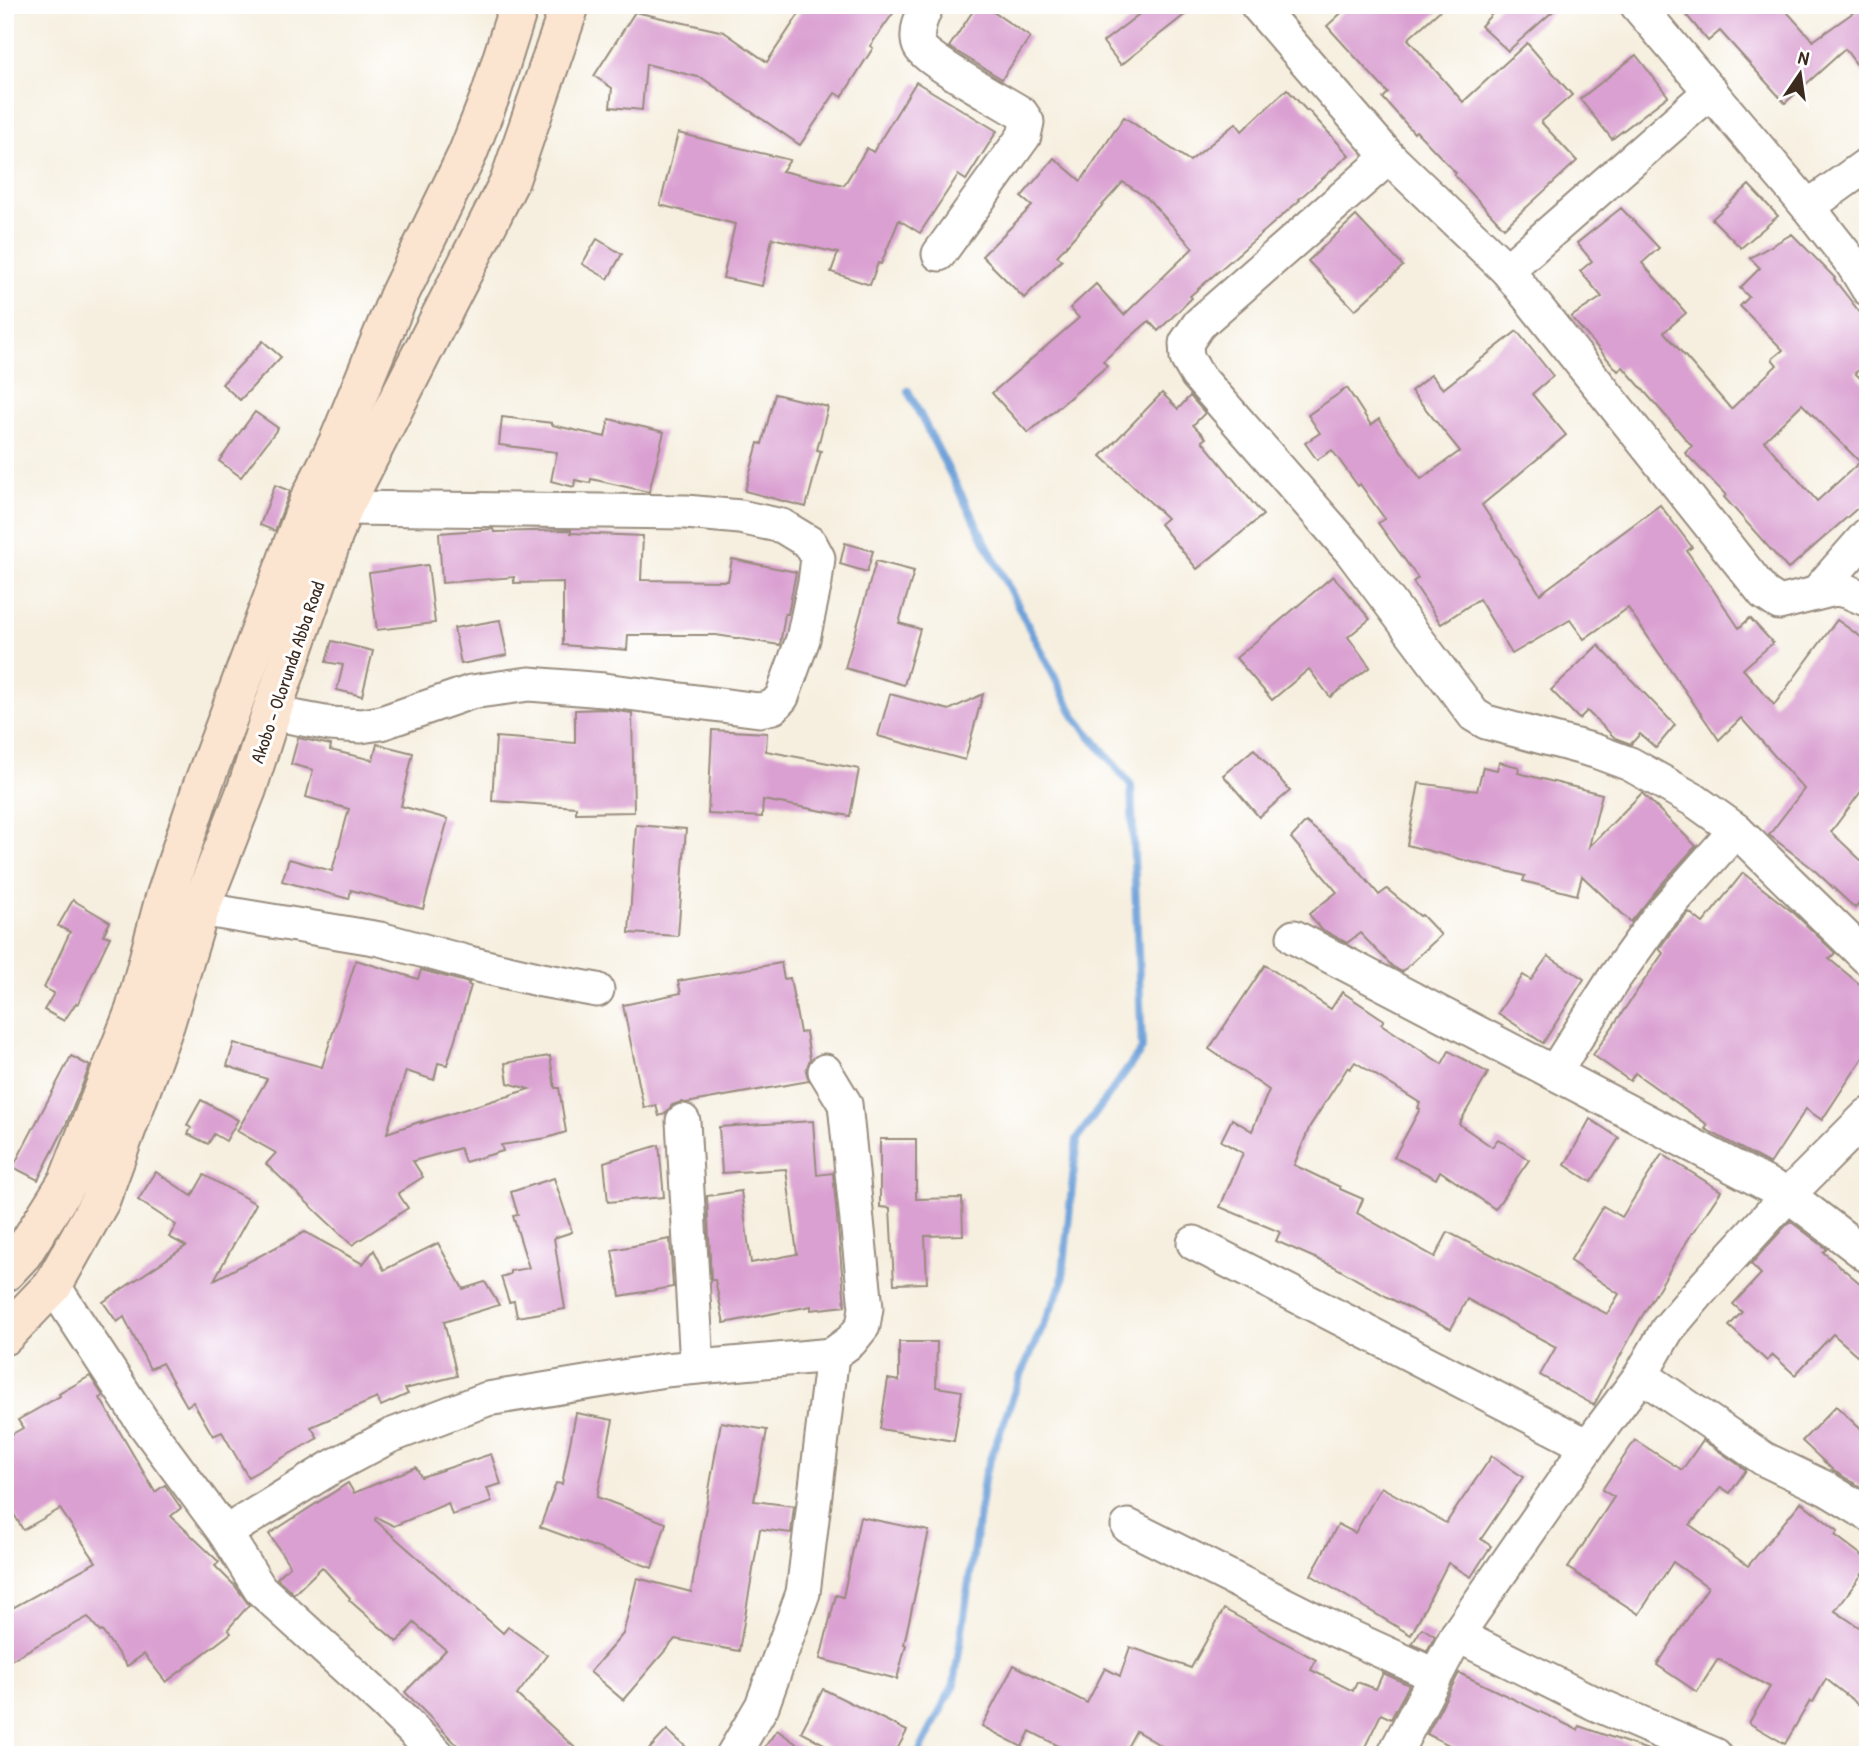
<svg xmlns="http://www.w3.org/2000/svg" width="1873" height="1760" font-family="'Patrick Hand',sans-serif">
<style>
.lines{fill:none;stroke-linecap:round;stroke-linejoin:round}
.stream{stroke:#6ea1d9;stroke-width:8}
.building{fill:#daa0d1;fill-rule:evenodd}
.street-casing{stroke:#988c7e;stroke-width:37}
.secondary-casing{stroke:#988c7e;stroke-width:42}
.street{stroke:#fff;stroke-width:33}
.secondary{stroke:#fce5d0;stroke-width:38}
.labels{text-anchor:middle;stroke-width:6;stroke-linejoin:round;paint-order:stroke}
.street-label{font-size:19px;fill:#3b2a1e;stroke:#fff}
</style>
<rect width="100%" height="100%" fill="#fff"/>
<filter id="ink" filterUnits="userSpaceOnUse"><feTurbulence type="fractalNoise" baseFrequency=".0143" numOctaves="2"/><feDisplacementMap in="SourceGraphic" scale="14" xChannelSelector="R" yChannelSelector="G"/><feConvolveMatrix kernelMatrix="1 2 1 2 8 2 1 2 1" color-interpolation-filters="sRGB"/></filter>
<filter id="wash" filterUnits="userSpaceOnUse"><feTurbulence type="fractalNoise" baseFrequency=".00686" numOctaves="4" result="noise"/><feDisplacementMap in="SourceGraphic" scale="28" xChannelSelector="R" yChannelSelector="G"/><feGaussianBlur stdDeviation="1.57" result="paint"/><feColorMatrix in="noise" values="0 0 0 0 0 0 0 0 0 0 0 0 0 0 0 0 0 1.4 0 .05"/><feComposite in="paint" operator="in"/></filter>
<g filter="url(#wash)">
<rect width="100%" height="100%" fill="#f6efdf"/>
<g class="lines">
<polyline class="stream" points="908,391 1075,717 1131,785 1142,1049 1077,1139 1062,1284 1020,1377 985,1473 954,1684 918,1755"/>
</g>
<g id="blocks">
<g class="building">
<polygon points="805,5 899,5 870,46 873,48 842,97 835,93 800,145 702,78 646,64 642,110 610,107 612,88 594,76 635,12 724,32 767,62"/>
<polygon points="977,5 983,5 1030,37 1002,79 949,47"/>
<polygon points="1151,5 1197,5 1121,65 1103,42"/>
<polygon points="1350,5 1446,5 1408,39 1463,102 1527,43 1572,95 1541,122 1577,161 1504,228 1454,175 1456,173 1416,131 1414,133 1383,98 1388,93 1327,26"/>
<polygon points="1500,5 1560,5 1508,51 1481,26"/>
<polygon points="1678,5 1781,5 1813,41 1864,5 1868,5 1868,80 1845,49 1785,103 1720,31 1708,41"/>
<polygon points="1636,55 1668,96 1612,139 1580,99"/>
<polygon points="916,82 997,131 966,180 958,175 920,233 899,220 881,264 878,263 870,285 831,272 838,253 772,238 762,286 723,278 735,224 660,205 678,133 790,160 782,171 844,185 867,148 873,152"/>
<polygon points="1287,89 1307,111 1308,110 1349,155 1299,199 1300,200 1190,296 1192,298 1158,331 1149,321 1103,361 1107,366 1028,433 992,393 1079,318 1070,308 1096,284 1124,315 1193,248 1147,198 1123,182 1057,256 1062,260 1024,298 982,256 1032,206 1021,197 1054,158 1081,181 1124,117 1190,161 1236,123 1242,131"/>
<polygon points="1749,185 1778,216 1741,248 1712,219"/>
<path d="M1621,208L1659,248L1642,263L1686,313L1664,332L1731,409L1777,365L1772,359L1783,350L1740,306L1749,297L1740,288L1760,268L1750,258L1792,234L1835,278L1834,279L1868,323V363L1855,373L1868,386V499L1788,569L1724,497L1726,495L1685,453L1692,446L1623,367L1618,371L1571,317L1602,297L1580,271L1592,261L1577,243ZM1802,404L1860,462L1817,501L1764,441Z"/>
<polygon points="1356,216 1403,266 1355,310 1308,261"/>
<polygon points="597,239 622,254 608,279 582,264"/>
<polygon points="1517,331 1553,376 1532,394 1566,435 1482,505 1540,594 1660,505 1692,547 1687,551 1739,628 1750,618 1773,643 1743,669 1774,705 1837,620 1868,642 1868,782 1831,832 1868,867 1868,895 1855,908 1812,868 1769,835 1804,789 1741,718 1719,740 1628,608 1584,639 1570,620 1512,654 1479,599 1441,624 1413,582 1418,578 1378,523 1385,519 1360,484 1358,486 1332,450 1317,460 1305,443 1320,433 1308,415 1347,388 1371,425 1379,419 1421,479 1460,451 1411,391 1431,375 1443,389"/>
<polygon points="263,341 281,357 240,400 222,384"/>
<polygon points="1162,393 1178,409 1190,396 1205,413 1193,425 1206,438 1202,441 1263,515 1197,569 1160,524 1167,518 1101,456"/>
<polygon points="775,394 828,407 817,450 821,451 806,507 745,491 758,443 762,444"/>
<polygon points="255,412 278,428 241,477 219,461"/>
<polygon points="502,417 552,423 552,425 605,437 609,419 664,432 649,492 591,479 590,483 575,480 574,487 551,481 557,452 499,445"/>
<polygon points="275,485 290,491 275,531 260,525"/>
<polygon points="493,529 494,532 571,530 571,533 643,536 641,580 728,581 732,559 796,572 788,614 785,614 780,645 716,635 628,635 627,650 563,645 563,582 514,583 514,577 442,583 439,533"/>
<polygon points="845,543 873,551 867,572 840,564"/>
<polygon points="876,561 914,571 899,623 920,629 904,685 845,668"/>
<polygon points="428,565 435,623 377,630 369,573"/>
<polygon points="1333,576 1370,619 1348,637 1370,667 1330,697 1309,669 1272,700 1236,658"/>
<polygon points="500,620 507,655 461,664 454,628"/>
<polygon points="332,641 373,651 362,696 337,690 343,665 326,662"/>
<polygon points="1598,645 1675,725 1656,748 1640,734 1631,744 1615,738 1587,711 1579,719 1551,690"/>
<polygon points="890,694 949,710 983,694 965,760 878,736"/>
<polygon points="603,709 632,713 634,812 576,813 576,807 492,801 496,737 575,743 575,710"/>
<polygon points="712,730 767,733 766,751 859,769 850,816 763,800 762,817 708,814"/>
<polygon points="298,738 331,745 330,750 373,760 377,744 413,753 401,806 448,819 423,909 351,890 349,899 282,881 289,859 332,871 349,809 306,797 313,770 291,764"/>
<polygon points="1254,749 1290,791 1259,817 1223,775"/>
<polygon points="1499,762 1519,767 1518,773 1602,794 1589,847 1642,793 1696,846 1660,886 1631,922 1582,876 1577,895 1523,881 1525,876 1407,845 1419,783 1477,791 1483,767 1497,770"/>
<polygon points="1306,822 1343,852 1379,895 1387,889 1420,916 1422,915 1441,935 1402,972 1392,966 1360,933 1347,943 1321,929 1309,914 1337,892 1291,838"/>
<polygon points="636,825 686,829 678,936 629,933"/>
<polygon points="1743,873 1795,914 1835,953 1829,959 1868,991 1868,1050 1822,1120 1806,1109 1770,1164 1705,1129 1708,1125 1635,1073 1630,1081 1593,1055 1663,953 1659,949 1671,932 1689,912 1703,923"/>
<polygon points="73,900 110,922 103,935 110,937 78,1004 76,1003 64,1021 44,1010 54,993 44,988 70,932 58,926"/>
<polygon points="1548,956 1584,979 1543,1043 1498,1013 1523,975 1531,980"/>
<polygon points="356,960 418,979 421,970 469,983 468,985 471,986 447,1065 438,1063 434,1080 406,1071 387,1133 422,1121 421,1123 501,1098 510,1096 510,1095 529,1089 508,1083 505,1063 550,1056 555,1088 559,1088 566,1132 547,1138 501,1145 503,1151 465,1162 460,1148 413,1161 423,1177 398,1193 408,1208 352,1245 266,1164 276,1153 237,1131 267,1079 227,1066 234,1043 322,1067"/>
<polygon points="781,963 784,979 790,978 800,1033 806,1032 810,1059 806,1071 809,1081 686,1103 681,1102 672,1105 665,1114 659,1116 656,1105 644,1108 623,1005 681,993 678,981"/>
<polygon points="1265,965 1331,1009 1342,992 1384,1020 1381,1024 1442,1064 1449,1051 1488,1073 1459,1124 1492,1147 1498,1139 1529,1160 1495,1209 1440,1171 1436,1179 1394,1157 1420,1109 1418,1108 1420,1103 1355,1062 1350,1069 1348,1067 1310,1126 1294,1165 1340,1187 1340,1189 1363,1199 1357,1213 1435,1257 1448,1232 1607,1314 1619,1294 1570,1261 1603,1206 1622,1217 1662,1154 1721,1191 1693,1233 1692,1233 1638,1323 1594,1405 1540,1375 1556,1347 1467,1299 1451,1329 1391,1299 1333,1266 1276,1241 1280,1232 1220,1207 1243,1153 1221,1141 1232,1119 1252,1131 1269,1090 1209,1049"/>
<polygon points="71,1056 90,1066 66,1125 38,1180 13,1167"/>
<polygon points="201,1100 238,1120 226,1141 214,1134 208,1144 188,1134 191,1128 187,1125"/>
<polygon points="1590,1119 1619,1138 1591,1182 1565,1165"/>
<polygon points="813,1121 817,1175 833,1173 845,1306 811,1310 811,1306 724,1323 715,1280 711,1280 707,1196 741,1191 751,1263 797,1254 786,1169 722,1173 719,1127"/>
<polygon points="880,1139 916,1139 916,1199 962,1198 963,1235 925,1236 927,1283 894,1284 890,1208 880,1207"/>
<polygon points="659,1145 664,1197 608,1202 604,1162"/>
<polygon points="156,1172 192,1196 204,1175 256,1204 214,1280 305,1232 363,1264 374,1250 384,1270 438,1243 463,1289 485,1282 499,1305 444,1322 457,1376 405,1389 408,1394 381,1406 377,1398 311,1427 318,1438 248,1477 222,1432 213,1436 193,1402 187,1406 162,1363 150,1369 124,1317 117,1322 103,1302 186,1246 169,1237 176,1225 138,1200"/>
<polygon points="554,1178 572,1232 554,1238 565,1309 517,1317 514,1301 509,1302 501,1277 510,1274 510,1271 529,1268 513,1216 518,1215 511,1192"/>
<polygon points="1790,1221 1827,1249 1823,1252 1868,1290 1868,1365 1833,1334 1795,1375 1773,1355 1767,1361 1729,1326 1742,1312 1733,1304 1761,1274 1751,1264"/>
<polygon points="670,1239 673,1287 620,1296 612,1250"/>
<polygon points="899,1342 937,1342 936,1387 962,1391 954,1441 880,1429 888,1379 899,1381"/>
<polygon points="90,1376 103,1396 100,1398 155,1492 165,1485 181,1508 171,1516 219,1562 215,1566 235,1586 249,1605 228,1629 231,1633 166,1682 144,1654 127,1666 102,1631 100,1632 88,1617 5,1663 5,1612 96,1562 60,1509 23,1530 5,1498 5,1438 23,1428 18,1420 60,1396 59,1394"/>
<polygon points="1836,1406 1868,1436 1868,1491 1834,1471 1802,1441"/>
<polygon points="576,1413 613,1420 597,1497 666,1523 652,1568 540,1527 556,1483 562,1484"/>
<polygon points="721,1422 767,1430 754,1501 794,1506 791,1533 760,1529 739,1651 675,1639 623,1700 590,1672 623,1634 637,1578 691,1592"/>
<polygon points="1635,1440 1682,1470 1703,1440 1746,1470 1730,1493 1721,1487 1690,1525 1748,1566 1801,1502 1838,1531 1835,1535 1868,1560 1868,1566 1835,1611 1868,1633 1868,1712 1826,1679 1813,1702 1810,1701 1785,1744 1749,1723 1770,1687 1718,1659 1697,1692 1657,1665 1708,1587 1673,1562 1639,1614 1568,1568 1614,1497 1602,1490"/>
<polygon points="491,1454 501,1484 487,1488 492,1502 452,1515 448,1503 394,1526 376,1517 375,1520 503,1633 508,1627 547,1655 517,1695 583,1755 467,1755 405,1692 446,1650 414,1623 397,1642 349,1600 350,1598 322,1567 294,1594 277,1578 290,1566 269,1534 348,1483 354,1493 416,1467 421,1477"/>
<polygon points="1492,1456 1523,1477 1481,1539 1491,1546 1471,1577 1448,1563 1411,1635 1311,1575 1338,1524 1355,1533 1381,1487 1446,1523"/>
<polygon points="860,1517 929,1531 904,1644 906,1645 897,1679 820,1659 836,1595 843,1597"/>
<polygon points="1224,1609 1316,1660 1311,1670 1353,1691 1357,1682 1376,1689 1383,1673 1409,1685 1391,1719 1381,1714 1361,1755 1177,1755 1136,1731 1123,1755 1076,1755 1030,1731 1022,1747 982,1726 1014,1665 1087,1703 1105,1668 1120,1676 1130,1647 1191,1668"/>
<polygon points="1422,1628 1435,1636 1427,1651 1412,1644"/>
<polygon points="1459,1673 1578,1730 1579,1726 1651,1751 1650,1755 1469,1755 1427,1734"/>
<polygon points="823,1689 907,1731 894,1755 845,1755 801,1732"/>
<polygon points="667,1730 695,1755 644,1755"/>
<polygon points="777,1730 812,1755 759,1755"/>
</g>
</g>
</g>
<g filter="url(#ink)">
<use href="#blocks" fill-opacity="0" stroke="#988c7e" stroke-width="2"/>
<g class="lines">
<g class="street-casing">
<g id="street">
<path d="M927,5C921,17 914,34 920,47C925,59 1005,103 1021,113L1027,122L1024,136L939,254"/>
<polyline points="1257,5 1389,157 1507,270 1764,593 1779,603 1835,589 1847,591 1868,600"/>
<polyline points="1637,5 1808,207 1852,263 1868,289"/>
<polyline points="1389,157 1199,324 1186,343 1187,358 1197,375 1351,551 1474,715 1486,722 1595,751 1630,764 1694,800 1736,830 1868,959"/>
<polyline points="1808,207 1868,164"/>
<polyline points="1507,270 1711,91"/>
<polyline points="1817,592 1868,534"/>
<polyline points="271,713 330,724 361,726 381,723 471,692 529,684 604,690 759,710 773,707 782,697 803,639 815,582 818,558 810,543 782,526 740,517 686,512 343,508"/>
<polyline points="200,909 380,939 469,963 542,980 597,990"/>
<polyline points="1294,937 1788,1195 1868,1256"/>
<polyline points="1554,1073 1613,980 1656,920 1736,830"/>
<polyline points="683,1121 697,1366"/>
<polyline points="1194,1243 1588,1446"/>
<polyline points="53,1285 142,1421 225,1533 260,1589 384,1702 438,1755"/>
<polyline points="1641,1375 1764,1459 1827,1489 1868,1514"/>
<polyline points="1128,1526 1335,1630 1434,1675"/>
<polyline points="225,1533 332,1467 390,1436 487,1399 665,1370 832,1355 851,1341 863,1326 866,1308 845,1104 825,1071"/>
<polyline points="1457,1635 1594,1703 1715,1755"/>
<polyline points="733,1755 762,1706 803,1593 832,1355"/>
<polyline points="1394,1755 1457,1635 1588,1446 1641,1375 1667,1330 1701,1290 1788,1195 1868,1115"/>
</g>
</g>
<g class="secondary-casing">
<g id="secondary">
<polyline points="5,1272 22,1254 68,1181 135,1010 164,901 201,790 309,501 338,443 399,295 467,155 491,94 519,5"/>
<polyline points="5,1335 53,1285 100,1201 165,1024 200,909 247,789 271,713 343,508 510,180 570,5"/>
</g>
</g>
<use href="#street" class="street"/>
<use href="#secondary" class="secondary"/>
</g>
</g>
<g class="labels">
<g class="street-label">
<text transform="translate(287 672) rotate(-71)" y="7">Akobo - Olorunda Abba Road</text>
</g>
</g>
<rect width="1873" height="1760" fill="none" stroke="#fff" stroke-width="28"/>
<g transform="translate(1800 74) rotate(13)" stroke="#ffffff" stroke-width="5" paint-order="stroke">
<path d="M0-5L12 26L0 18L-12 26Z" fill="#3b2a1e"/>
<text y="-10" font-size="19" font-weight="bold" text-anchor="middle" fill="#3b2a1e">N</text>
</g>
</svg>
